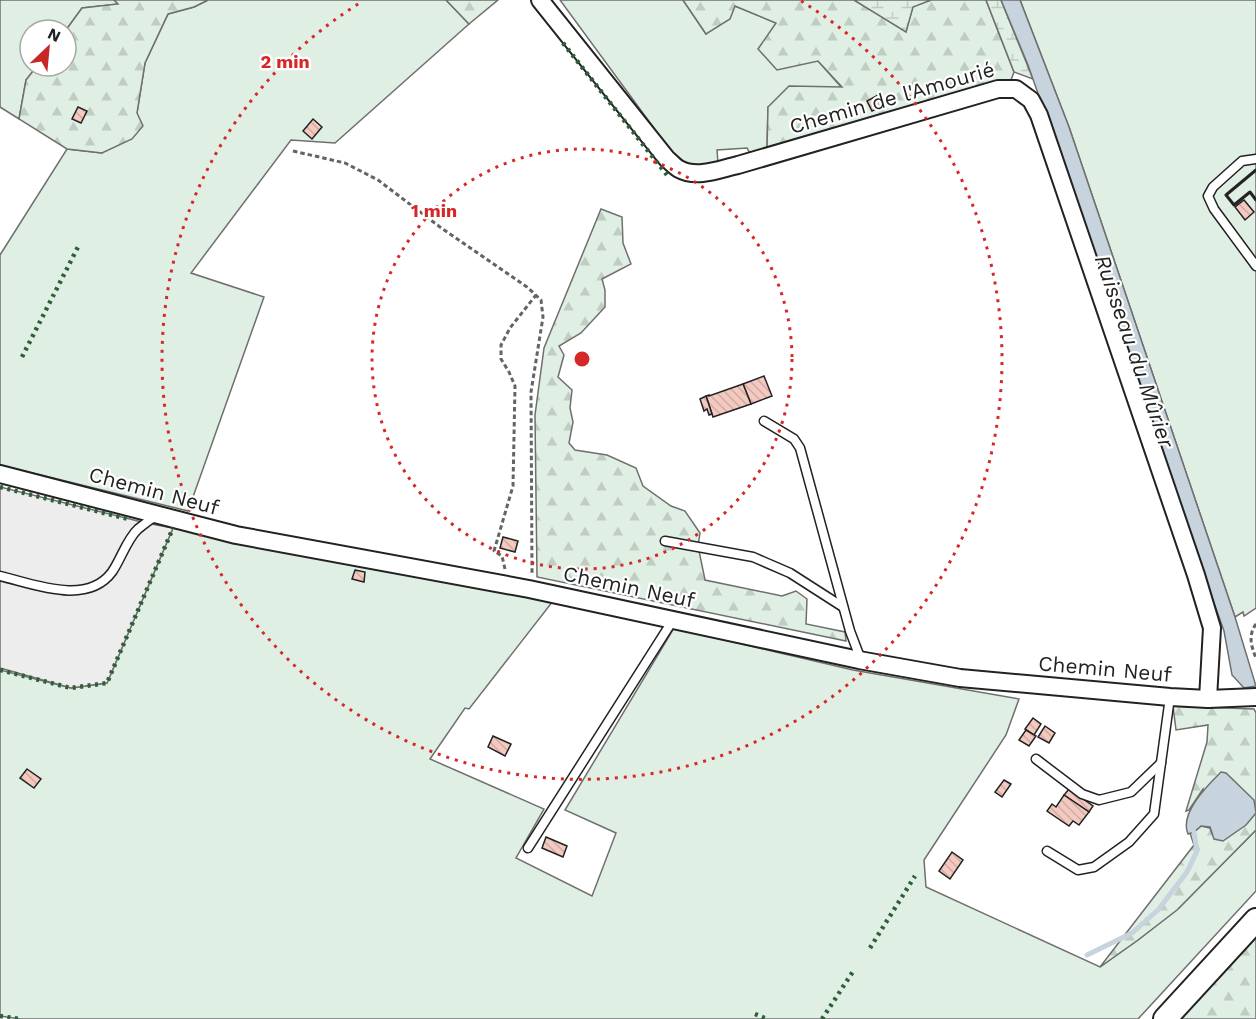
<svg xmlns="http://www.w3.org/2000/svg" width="1256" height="1019" font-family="'Work Sans',sans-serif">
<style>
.green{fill:#e0efe3;stroke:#6f6f6f;stroke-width:1.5}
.forest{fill:url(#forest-firs);stroke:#6f6f6f;stroke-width:1.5}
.wetland{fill:url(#wetland-marsh);stroke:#6f6f6f;stroke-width:1.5}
.parking{fill:#ededed;stroke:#6f6f6f;stroke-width:1.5}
.water{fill:#c7d3dd;stroke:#6f6f6f;stroke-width:1.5}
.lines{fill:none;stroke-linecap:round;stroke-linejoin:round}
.stream{stroke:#c7d3dd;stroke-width:5}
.building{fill:url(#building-back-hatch);stroke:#222;stroke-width:1.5}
.service-casing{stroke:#222;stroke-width:11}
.minor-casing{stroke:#222;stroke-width:20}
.secondary-casing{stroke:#222;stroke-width:26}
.path{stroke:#646464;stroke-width:3;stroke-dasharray:4.5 3;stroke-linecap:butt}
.service{stroke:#fff;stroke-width:8}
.minor{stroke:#fff;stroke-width:16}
.secondary{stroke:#fff;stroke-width:22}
.hedge{stroke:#2f5e38;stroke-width:4.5;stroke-dasharray:3 4.5;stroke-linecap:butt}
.wall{stroke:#222;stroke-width:3}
.ring{fill:none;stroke:#d62828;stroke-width:3;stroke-dasharray:3 6}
.labels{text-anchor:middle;stroke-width:4.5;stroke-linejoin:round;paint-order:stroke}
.street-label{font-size:21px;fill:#222;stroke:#fff}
.water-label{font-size:22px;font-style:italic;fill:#222;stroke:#fff}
.centre{fill:#d62828;stroke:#fff;stroke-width:3}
.ring-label{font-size:18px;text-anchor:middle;font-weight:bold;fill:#d62828;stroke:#fff;stroke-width:4.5;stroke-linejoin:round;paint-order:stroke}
</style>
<defs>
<pattern id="forest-firs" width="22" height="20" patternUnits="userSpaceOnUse" patternTransform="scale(1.5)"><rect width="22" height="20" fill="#e0efe3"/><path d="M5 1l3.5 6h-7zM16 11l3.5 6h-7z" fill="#c0cdc2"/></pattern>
<pattern id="wetland-marsh" width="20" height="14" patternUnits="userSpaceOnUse" patternTransform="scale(1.5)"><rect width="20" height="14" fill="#e0efe3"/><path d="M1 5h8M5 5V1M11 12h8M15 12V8" fill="none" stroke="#c0cdc2"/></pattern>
<pattern id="building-back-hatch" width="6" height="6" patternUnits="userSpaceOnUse" patternTransform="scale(1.5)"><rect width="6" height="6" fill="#f3c9c0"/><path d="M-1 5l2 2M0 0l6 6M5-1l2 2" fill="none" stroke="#d0aca5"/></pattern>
</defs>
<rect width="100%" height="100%" fill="#fff"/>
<g class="green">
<polygon points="0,0 114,0 119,4 82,8 66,30 30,30 30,66 37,66 26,80 19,119 0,107"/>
<polygon points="208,0 446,0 469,24 335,143 291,140 191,273 264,297 188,511 0,465 0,255 67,149 102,153 137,113 145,63 168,14 194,7"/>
<polygon points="560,0 683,0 706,34 735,6 776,23 818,61 842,88 768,107 767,149 751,155 747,148 717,150 718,163 704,167 687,164 670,150"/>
<polygon points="1020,0 1256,0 1256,608 1244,616 1243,612 1235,617 1069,127"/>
<polygon points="173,528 553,601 469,709 465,708 430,759 544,809 516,858 592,896 616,833 565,810 674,628 853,670 1019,699 1006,735 924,860 926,887 1100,967 1138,940 1179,908 1256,830 1256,891 1138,1019 20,1019 0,1016 0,670 71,688 107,683"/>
</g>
<g class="forest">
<polygon points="114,0 208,0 194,7 168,14 145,63 137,113 143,126 132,139 102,153 67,149 19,119 26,80 37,66 66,66 66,30 82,8 118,4"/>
<polygon points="446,0 498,0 469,24"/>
<polygon points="683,0 854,0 906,31 913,6 931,0 986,0 1014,72 1011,80 767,149 768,107 789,86 842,87 818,61 777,70 758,49 776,23 735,6 730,19 706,34"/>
<polygon points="601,209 622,217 623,243 631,264 602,279 605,290 605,307 581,333 559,346 564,355 558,377 572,390 570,408 573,422 569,443 575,450 607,455 636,468 643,486 671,506 685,511 700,533 698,546 705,580 782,596 796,591 807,599 806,624 845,632 846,641 537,577 535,415 544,348"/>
<polygon points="1173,706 1254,709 1256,713 1256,830 1177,910 1138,940 1100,967 1194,845 1190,833 1194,832 1201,826 1210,828 1212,834 1203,789 1189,810 1186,811 1207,742 1208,725 1176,730"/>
<polygon points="1256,935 1256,1019 1176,1019"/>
</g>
<g class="wetland">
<polygon points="854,0 931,0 913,7 906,32"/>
<polygon points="986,0 1001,0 1033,79 1014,72"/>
</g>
<polygon class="parking" points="0,487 146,523 173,528 107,683 71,688 0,668"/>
<g class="water">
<polygon points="1001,0 1020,0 1069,127 1235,617 1256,686 1244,688 1232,675 1224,631 1165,467 1117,318 1028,65"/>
<path d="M1221,772L1226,773L1254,800L1256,813L1246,825L1223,841L1214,839L1210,827L1201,826L1194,832L1188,834C1179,813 1208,785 1221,772Z"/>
</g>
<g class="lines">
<polyline class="stream" points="1087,955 1132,933 1158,910 1187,872 1197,851 1194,832"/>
</g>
<g class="building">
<polygon points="878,95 883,106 872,111 867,101"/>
<polygon points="78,107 87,111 81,123 72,119"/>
<polygon points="313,119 322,127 312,139 303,131"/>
<polygon points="1244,200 1254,212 1245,220 1235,207"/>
<polygon points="764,376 772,396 751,404 743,384"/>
<polygon points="743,384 751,404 713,417 706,396 709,395 709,396"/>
<polygon points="706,396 712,414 709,415 707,409 704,411 700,399"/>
<polygon points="503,537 518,541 515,552 500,548"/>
<polygon points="355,570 365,572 364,582 352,579"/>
<polygon points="1033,718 1041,724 1034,735 1025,729"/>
<polygon points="1045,726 1055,733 1049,743 1038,737"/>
<polygon points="1026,730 1036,736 1029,746 1019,740"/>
<polygon points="493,736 511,744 505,756 488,747"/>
<polygon points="27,769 41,779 34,788 20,778"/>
<polygon points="1004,780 1011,784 1002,797 995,792"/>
<polygon points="1069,789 1093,806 1089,812 1064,795"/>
<polygon points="1064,795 1089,812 1079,825 1073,821 1069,826 1047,811 1052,804 1056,807"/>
<polygon points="546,837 567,846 563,857 542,848"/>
<polygon points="952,852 963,860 950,879 939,871"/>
</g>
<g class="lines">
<g class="service-casing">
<g id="service">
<polyline points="1256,159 1242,161 1213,187 1208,196 1214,209 1256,266"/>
<polyline points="764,421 794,439 800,448 850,631 861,660"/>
<polyline points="665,541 753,557 790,573 843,607"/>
<path d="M0,576C34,584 87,606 112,572C121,559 127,539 138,529C144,524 151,519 157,515"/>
<polyline points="1036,759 1082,794 1099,800 1131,792 1161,763"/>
<polyline points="528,848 673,620"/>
<polyline points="1047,851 1078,870 1094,867 1129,842 1154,814 1170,697"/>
</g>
</g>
<g class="minor-casing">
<g id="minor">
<path d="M540,0L667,159C671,162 675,167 679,169C697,179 720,169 738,165L998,89H1016L1031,100L1039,115L1196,575L1212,628L1208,699"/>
<polyline points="0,474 236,535 529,589 859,660 960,678 1170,697 1208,699 1256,697"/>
</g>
</g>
<g class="secondary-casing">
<polyline id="secondary" points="1165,1019 1256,920"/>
</g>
<g class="path">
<polyline points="293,151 345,163 378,180 440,227 527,287 541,300 543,317 531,392 532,573"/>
<polyline points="505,569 502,556 494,551 513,486 515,386 509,372 501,359 501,345 510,328 536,295"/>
<path d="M1256,624C1248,635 1251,646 1256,658"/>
</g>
<use href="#service" class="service"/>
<use href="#minor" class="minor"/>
<use href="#secondary" class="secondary"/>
<g class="hedge">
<polyline points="563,43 667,175"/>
<polyline points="22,357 79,245"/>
<polyline points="0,487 128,519"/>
<polyline points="0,670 71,688 107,683 173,528"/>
<polyline points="870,948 915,876"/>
<polyline points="755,1014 767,1019"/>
<polyline points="0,1016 20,1019"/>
<polyline points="822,1019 854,970"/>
</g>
<polyline class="wall" points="1256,170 1226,195 1234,205 1250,192 1256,200"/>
</g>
<g class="ring">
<circle cx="582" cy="359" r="210"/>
<path d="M801 1A420 420 0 1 1 363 1"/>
</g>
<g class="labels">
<g class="street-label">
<text transform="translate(892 98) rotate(-16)" y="7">Chemin de l'Amourié</text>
<text transform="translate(154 491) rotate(15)" y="7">Chemin Neuf</text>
<text transform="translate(629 587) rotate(12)" y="7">Chemin Neuf</text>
<text transform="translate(1105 669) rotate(5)" y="7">Chemin Neuf</text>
</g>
<g class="water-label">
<text transform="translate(1135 351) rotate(71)" y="8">Ruisseau du Mûrier</text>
</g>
</g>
<circle cx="582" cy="359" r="9" class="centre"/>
<g class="ring-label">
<text x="285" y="68">2 min</text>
<text x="434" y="217">1 min</text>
</g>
<g transform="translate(48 48) rotate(26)"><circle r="28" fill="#ffffff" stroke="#a7a7a7" stroke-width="1.5"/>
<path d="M0-4.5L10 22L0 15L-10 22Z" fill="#c62828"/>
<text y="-9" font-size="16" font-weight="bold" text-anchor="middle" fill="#222222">N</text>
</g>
</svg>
